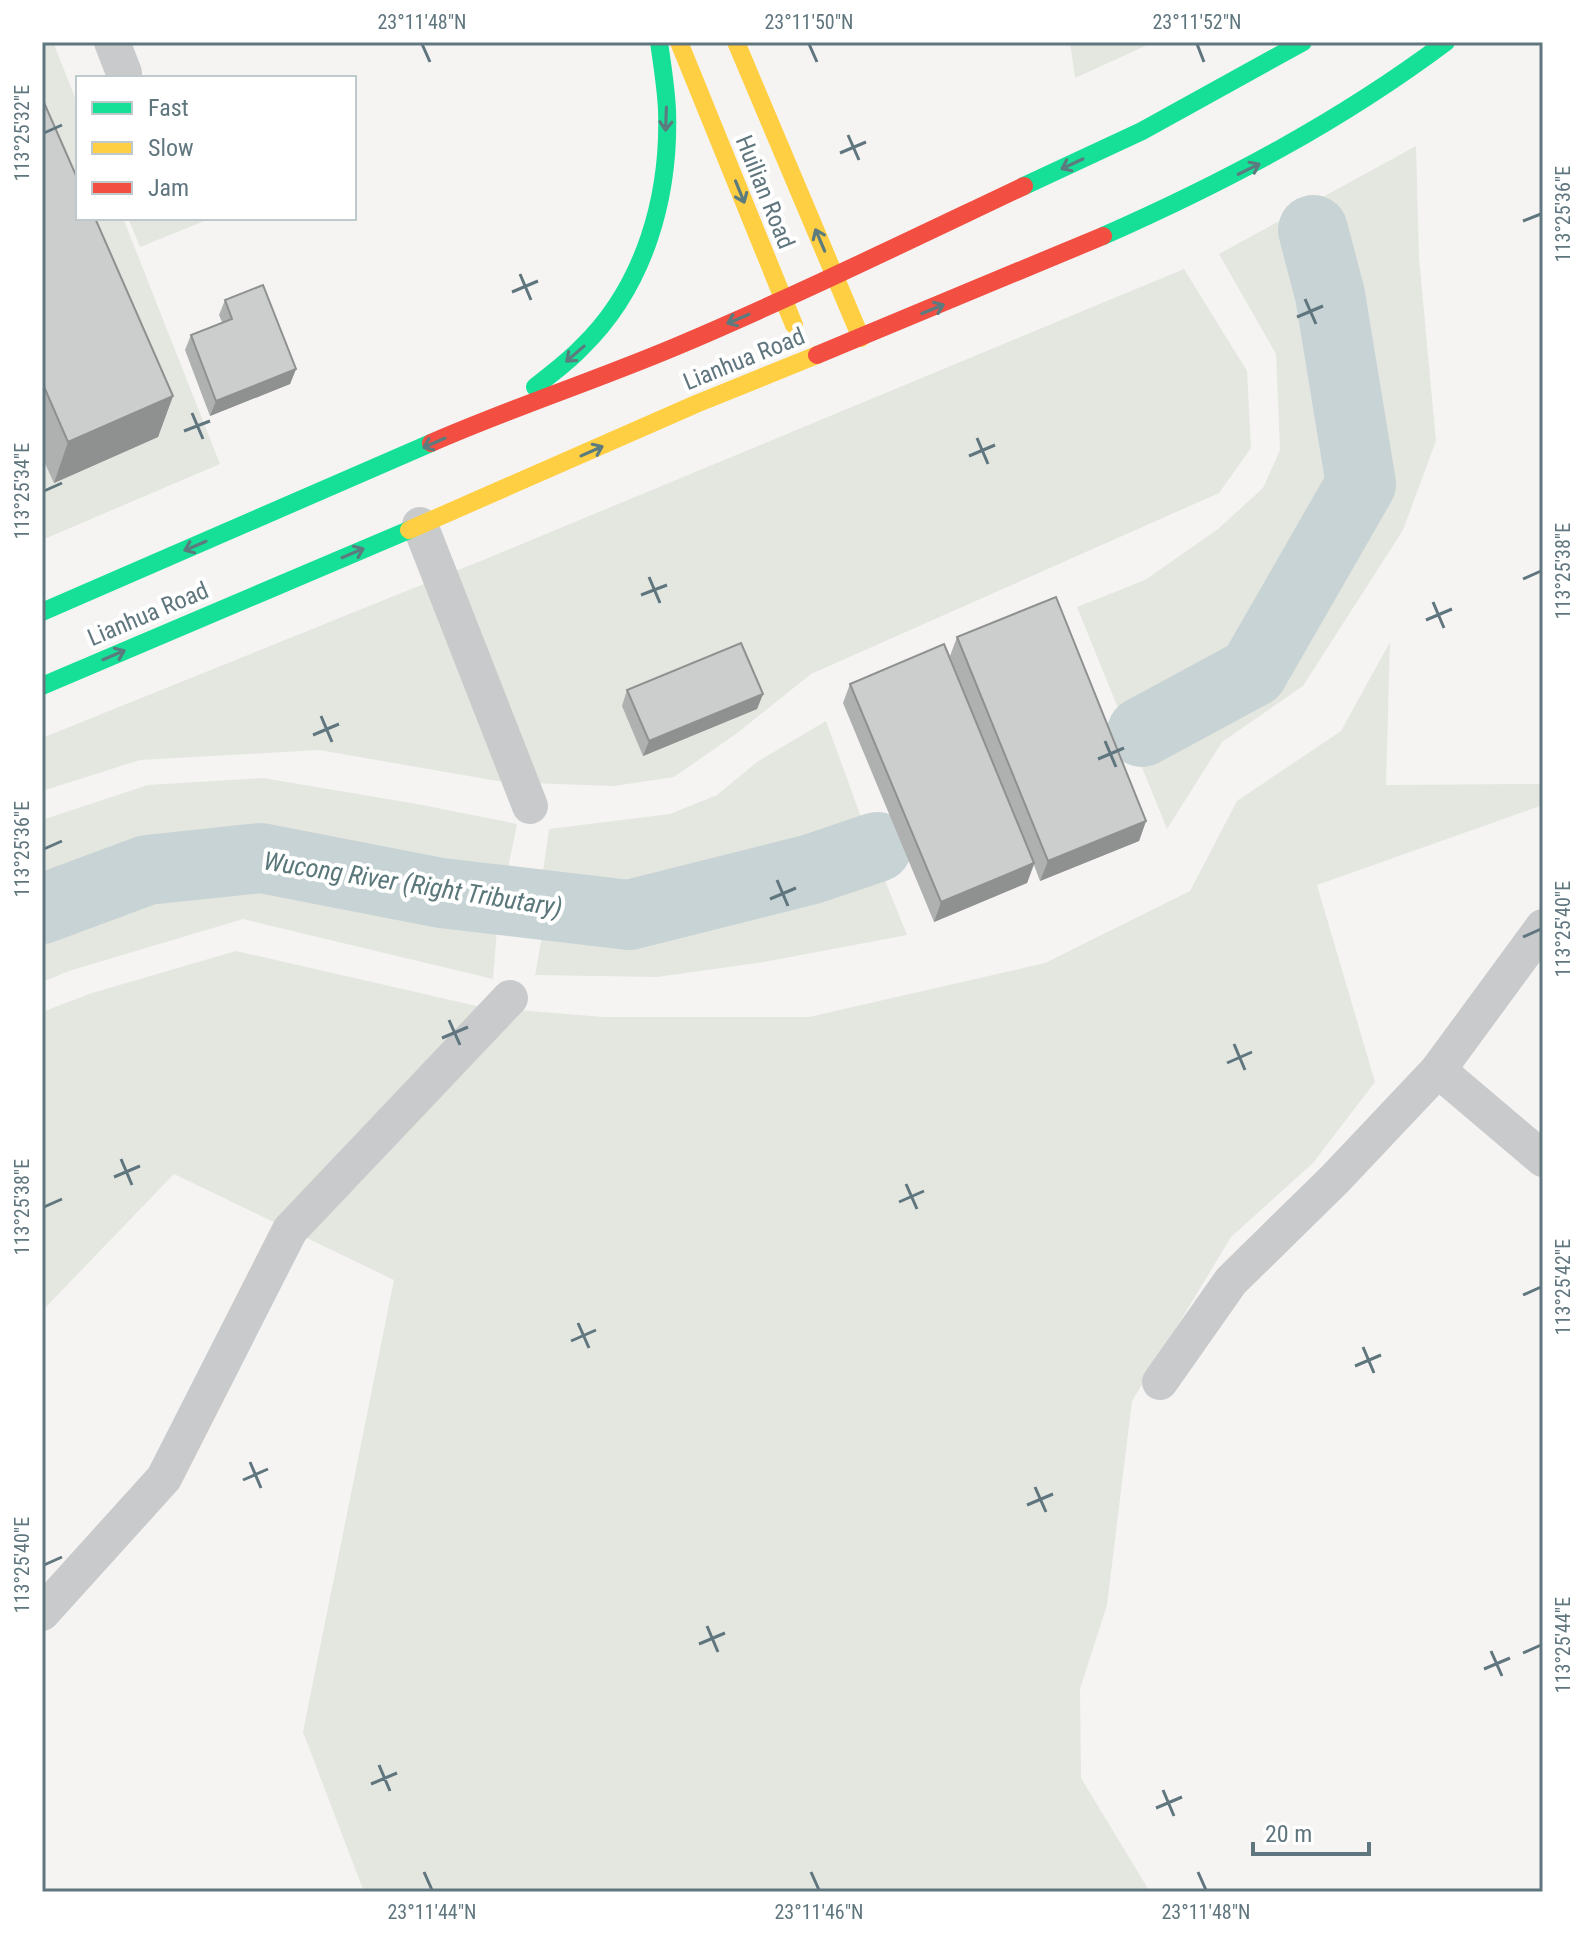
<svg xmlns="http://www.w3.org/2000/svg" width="1585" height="1934" font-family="'Roboto Condensed',sans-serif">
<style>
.green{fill:#e4e6e0}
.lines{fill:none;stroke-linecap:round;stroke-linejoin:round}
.river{stroke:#c7d3d4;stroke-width:70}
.street{stroke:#c9cacb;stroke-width:36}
.fast{stroke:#16e098;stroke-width:18}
.slow{stroke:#ffcf43;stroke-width:18}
.jam{stroke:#f24e42;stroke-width:18}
.wall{fill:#afb1b1}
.shaded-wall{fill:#8f9090}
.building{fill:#cccece;stroke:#8f9090;stroke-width:2}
.oneway{stroke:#5c7b7f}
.ticks{fill:none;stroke:#60767e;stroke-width:3}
.labels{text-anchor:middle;stroke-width:8;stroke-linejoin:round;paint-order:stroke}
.street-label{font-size:24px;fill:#60767e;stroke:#fff}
.water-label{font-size:26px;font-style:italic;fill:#5a777a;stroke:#fff}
.neatline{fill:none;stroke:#60767e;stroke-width:3}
.ticks-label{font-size:20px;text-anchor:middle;fill:#60767e}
</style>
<rect width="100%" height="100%" fill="#f5f4f3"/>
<g class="green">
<polygon points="42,42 53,42 78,105 78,218 123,218 220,464 42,540"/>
<polygon points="1070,42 1154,42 1075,78"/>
<polygon points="1416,146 1419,258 1436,441 1403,530 1303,686 1222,742 1167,829 1077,607 1145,580 1218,529 1263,488 1280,450 1276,354 1219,254"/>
<polygon points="128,218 212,218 140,247"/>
<polygon points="1184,269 1247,371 1251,448 1219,493 811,674 736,734 674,777 614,786 503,782 319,750 140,760 42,791 42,738 488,558"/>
<polygon points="1390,642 1386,785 1543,784 1543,805 1317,885 1375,1082 1313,1163 1231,1237 1132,1401 1107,1605 1080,1689 1081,1778 1150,1892 364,1892 303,1732 394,1280 174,1174 42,1311 42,1012 92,993 236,951 481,1007 604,1017 809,1017 1045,963 1190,891 1237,801 1341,731"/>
<polygon points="826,721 868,836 796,861 626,902 540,893 549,829 670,814 717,795 757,762"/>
<polygon points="263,778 417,804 517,824 503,892 345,854 252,845 136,857 42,894 42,820 148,785"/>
<polygon points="878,863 907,935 764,962 657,977 535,975 544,925 677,923"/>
<polygon points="257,874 498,918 493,979 243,919 69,971 42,982 42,922 141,885"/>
</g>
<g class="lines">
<g class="river">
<polyline points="1142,732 1253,672 1361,484 1330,295 1313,230"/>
<polyline points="42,909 147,870 261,858 441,893 629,915 812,869 877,847"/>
</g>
<g class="street">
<polyline points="112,42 124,73"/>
<polyline points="420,525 530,806"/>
<polyline points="1438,1070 1543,1159"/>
<polyline points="1160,1382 1231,1281 1335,1179 1438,1070 1543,927"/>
<polyline points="42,1613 164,1478 290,1230 510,998"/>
</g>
<g class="fast">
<polyline points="1024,186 1142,131 1303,42"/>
<path d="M1103,236C1225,182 1339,122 1446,42"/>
<path d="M535,387C551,374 568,362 582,347C645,286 670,196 667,110C666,87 662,64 659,42"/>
<polyline points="42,612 431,443"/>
<polyline points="42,686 409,530"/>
</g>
<g class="slow">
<polyline points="679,42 794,325"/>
<polyline points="736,42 861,338"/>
<polyline points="409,530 696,404 817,355"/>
</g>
<g class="jam">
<polyline points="817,355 1103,236"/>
<path d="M431,443C511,408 594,381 675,347C793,297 908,241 1024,186"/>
</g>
</g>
<g class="wall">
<polygon points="42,98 173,396 158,437 54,483 42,457"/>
<polygon points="225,300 296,369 290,384 210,416 185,350 191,335 222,322 219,315"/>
<polygon points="957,637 1146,821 1139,841 1040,881 1034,865 1027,883 934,922 843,703 850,684 994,767 950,656"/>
<polygon points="627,690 763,694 757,709 643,756 622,706"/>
</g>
<g class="shaded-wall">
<polygon points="296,369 290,384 210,416 216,401"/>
<polygon points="173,396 158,437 54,483 68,442"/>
<polygon points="763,694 757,709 643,756 649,741"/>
<polygon points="1146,821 1139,841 1040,881 1048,861"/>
<polygon points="1034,863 1027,883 934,922 941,902"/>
</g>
<g class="building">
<polygon points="42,98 78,180 78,218 95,218 173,396 68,442 42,382"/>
<polygon points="263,285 296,369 216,401 191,335 232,319 225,300"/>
<polygon points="1056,597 1146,821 1048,861 957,637"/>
<polygon points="741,643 763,694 649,741 627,690"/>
<polygon points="944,644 1034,863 941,902 850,684"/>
</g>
<defs><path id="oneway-shaft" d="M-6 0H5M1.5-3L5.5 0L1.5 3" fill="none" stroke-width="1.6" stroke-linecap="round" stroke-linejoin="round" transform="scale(2)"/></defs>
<g class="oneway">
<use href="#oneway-shaft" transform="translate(666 119) rotate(92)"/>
<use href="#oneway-shaft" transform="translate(1072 164) rotate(155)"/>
<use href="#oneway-shaft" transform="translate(1249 169) rotate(-26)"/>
<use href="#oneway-shaft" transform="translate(740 192) rotate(68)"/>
<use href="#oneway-shaft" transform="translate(820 240) rotate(-113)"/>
<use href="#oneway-shaft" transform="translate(933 309) rotate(-22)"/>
<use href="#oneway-shaft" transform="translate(738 319) rotate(157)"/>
<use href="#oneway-shaft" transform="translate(575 354) rotate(139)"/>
<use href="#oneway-shaft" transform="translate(434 443) rotate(156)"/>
<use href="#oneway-shaft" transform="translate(592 451) rotate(-24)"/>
<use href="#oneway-shaft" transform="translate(195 546) rotate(157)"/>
<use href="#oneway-shaft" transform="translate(353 553) rotate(-23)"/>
<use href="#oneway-shaft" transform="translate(114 655) rotate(-23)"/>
</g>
<path class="ticks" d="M422,44L430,62M809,44L817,62M1197,44L1204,62M44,133L62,125M848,135L859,160M840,153L866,142M1523,221L1541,214M520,274L531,300M512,292L538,281M1305,299L1316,324M1297,317L1323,306M192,413L203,439M184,431L210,421M977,438L988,464M969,456L995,445M44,491L62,483M649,577L660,603M1523,579L1541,571M641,595L667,585M1433,602L1444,628M1426,620L1452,609M321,716L332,742M313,735L339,724M1105,741L1116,767M1098,759L1124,748M44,849L62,841M777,880L788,906M770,899L796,888M1523,937L1541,929M449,1020L460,1045M442,1038L468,1027M1234,1044L1245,1070M1227,1063L1252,1052M121,1159L132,1185M114,1177L140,1166M906,1184L917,1209M899,1202L924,1191M44,1207L62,1199M1523,1295L1541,1287M578,1323L589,1348M571,1341L596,1330M1363,1347L1374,1373M1355,1366L1381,1355M250,1462L261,1488M243,1480L268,1469M1035,1487L1046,1512M1027,1505L1053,1494M44,1565L62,1557M707,1626L718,1652M699,1644L725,1633M1491,1651L1502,1676M1523,1653L1541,1645M1484,1669L1510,1658M379,1765L390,1791M371,1784L397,1773M1163,1790L1174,1816M1156,1808L1182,1797M424,1872L432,1890M811,1872L819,1890M1198,1872L1206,1890"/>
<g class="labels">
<g class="street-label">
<text transform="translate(765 192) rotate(68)" y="8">Huilian Road</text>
<text transform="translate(744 359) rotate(-22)" y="8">Lianhua Road</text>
<text transform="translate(148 614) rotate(-23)" y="8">Lianhua Road</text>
</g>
<g class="water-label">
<text transform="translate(413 884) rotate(9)" y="9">Wucong River (Right Tributary)</text>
</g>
</g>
<rect width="1585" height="1934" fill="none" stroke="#ffffff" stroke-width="88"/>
<rect x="76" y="76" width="280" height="144" fill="#ffffff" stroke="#bfc8cb" stroke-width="2"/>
<rect x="92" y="102" width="40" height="12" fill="#16e098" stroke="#bfc8cb" stroke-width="2"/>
<text x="148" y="116" font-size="24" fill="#60767e">Fast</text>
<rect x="92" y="142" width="40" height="12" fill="#ffcf43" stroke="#bfc8cb" stroke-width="2"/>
<text x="148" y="156" font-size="24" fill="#60767e">Slow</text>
<rect x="92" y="182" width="40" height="12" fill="#f24e42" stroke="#bfc8cb" stroke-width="2"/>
<text x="148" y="196" font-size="24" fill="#60767e">Jam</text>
<path d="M1253 1842v12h116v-12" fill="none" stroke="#60767e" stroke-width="4"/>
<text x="1265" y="1842" font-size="24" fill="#60767e" stroke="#ffffff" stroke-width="6" paint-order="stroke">20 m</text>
<rect x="44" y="44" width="1497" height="1846" class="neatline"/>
<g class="ticks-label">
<text x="422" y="29">23°11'48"N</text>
<text x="809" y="29">23°11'50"N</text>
<text x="1197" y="29">23°11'52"N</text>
<text transform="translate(22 133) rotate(-90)" y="7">113°25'32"E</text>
<text transform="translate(1563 214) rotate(-90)" y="7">113°25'36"E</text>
<text transform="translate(22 491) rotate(-90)" y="7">113°25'34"E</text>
<text transform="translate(1563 571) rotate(-90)" y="7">113°25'38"E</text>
<text transform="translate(22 849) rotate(-90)" y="7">113°25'36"E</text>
<text transform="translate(1563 929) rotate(-90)" y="7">113°25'40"E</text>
<text transform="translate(22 1207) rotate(-90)" y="7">113°25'38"E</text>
<text transform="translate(1563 1287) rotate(-90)" y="7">113°25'42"E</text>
<text transform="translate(22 1565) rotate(-90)" y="7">113°25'40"E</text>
<text transform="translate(1563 1645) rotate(-90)" y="7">113°25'44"E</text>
<text x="432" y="1919">23°11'44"N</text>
<text x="819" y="1919">23°11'46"N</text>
<text x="1206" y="1919">23°11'48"N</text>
</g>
</svg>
